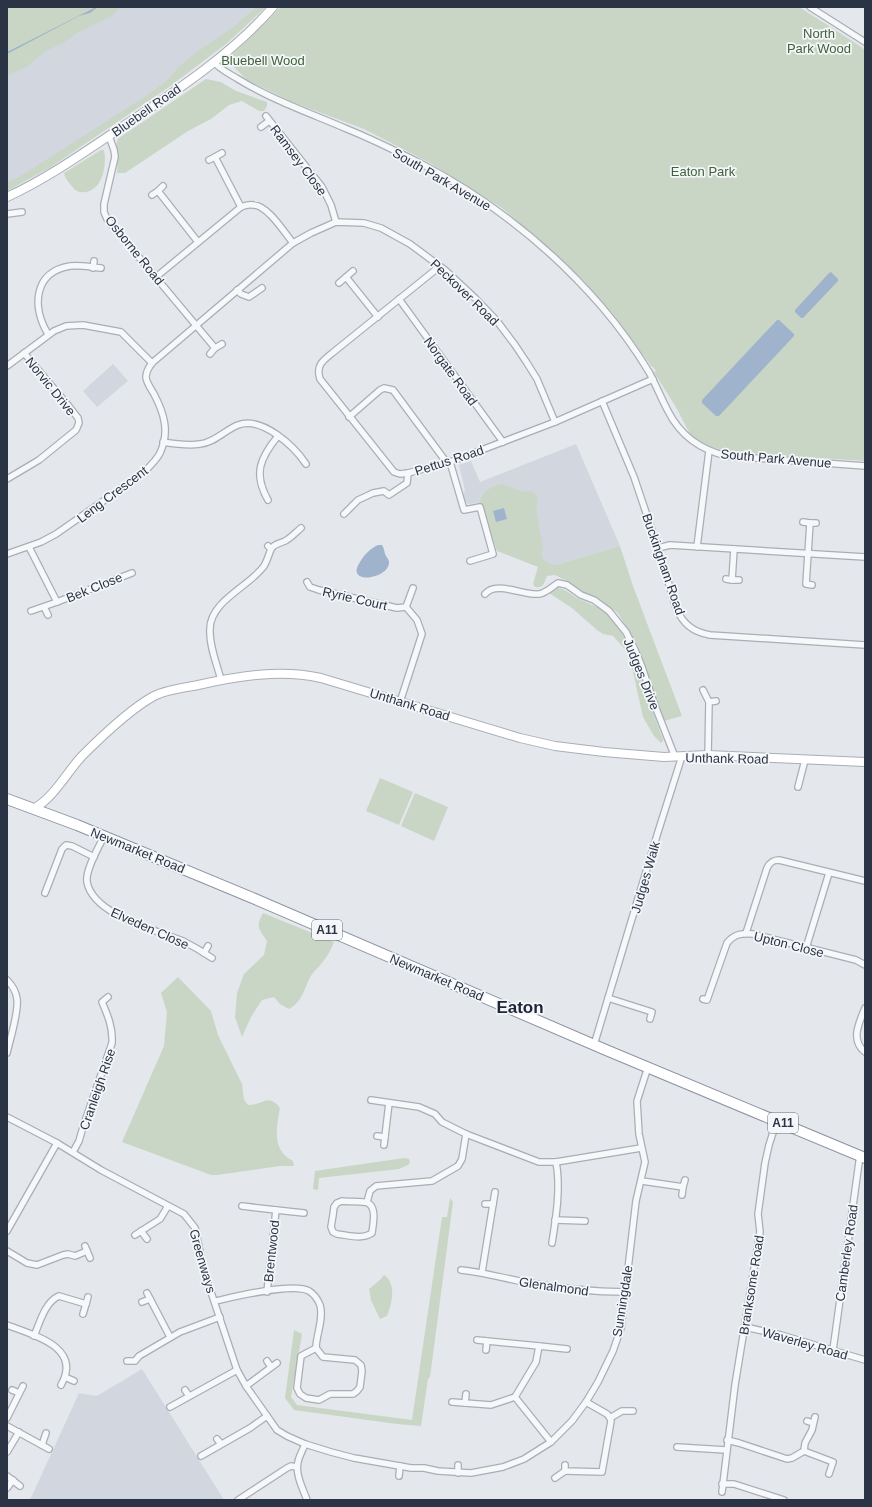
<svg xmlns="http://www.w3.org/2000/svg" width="872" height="1507" font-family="Arial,sans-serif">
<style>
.built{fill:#d2d6de}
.green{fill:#c9d6c5}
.water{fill:#9fb4cc}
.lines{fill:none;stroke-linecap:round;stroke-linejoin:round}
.street-casing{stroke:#a9aeb7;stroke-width:8}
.secondary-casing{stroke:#a9aeb7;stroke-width:10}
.highway-casing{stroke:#8b94a3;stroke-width:12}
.street{stroke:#f7f8fa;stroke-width:5.5}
.secondary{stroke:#fff;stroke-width:8}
.highway{stroke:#fff;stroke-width:10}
.labels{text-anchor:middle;stroke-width:3.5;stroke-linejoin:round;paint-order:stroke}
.shield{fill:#f4f6f9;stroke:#676e7b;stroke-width:1}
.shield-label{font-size:12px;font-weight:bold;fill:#2b3445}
.park-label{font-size:13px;fill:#3f6138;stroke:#f4f6f9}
.street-label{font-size:13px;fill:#2b3445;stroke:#f4f6f9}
.district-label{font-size:17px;font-weight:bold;fill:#1d2536;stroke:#f4f6f9}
</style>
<rect width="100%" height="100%" fill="#e4e7ec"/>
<g class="built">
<polygon points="7,7 263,7 210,55 7,188"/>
<polygon points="113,364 128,381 97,407 83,391"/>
<polygon points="576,444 620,546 555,565 548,566 521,554 482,504 480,503 468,504 465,501 463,495 465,490 459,465 471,461 480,482"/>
<polygon points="142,1369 224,1500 30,1500 79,1393 97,1396"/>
</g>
<g class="green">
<polygon points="7,7 121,7 110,17 77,33 63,43 44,52 28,66 7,76"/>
<polygon points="256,7 266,7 226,44 169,87 51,167 7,191 7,183 24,174 146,96 164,83 178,68 194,54 235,26"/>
<polygon points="281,7 799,7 857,44 865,50 865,461 729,452 708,446 691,436 677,409 654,372 656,371 654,368 651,366 614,315 583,280 549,248 502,208 430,163 364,129 292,102 247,80 230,63 230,56"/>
<path d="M206,79L221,82L236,91L267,102V106L264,111H259L242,101L229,105L211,119L188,131L125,173H117C119,163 113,145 119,138Z"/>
<path d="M101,150H104C107,165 103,189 86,192C77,193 75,190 70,184C67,180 65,178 64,173Z"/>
<path d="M502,484L523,492L528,491L533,492L536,496L538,500L536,509L543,548C538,558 547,564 555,565L620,546L633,586L682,716L664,721L638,646L618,613L598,599L583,592L567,581L555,575L547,576C544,583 544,588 535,587L533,584L538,567L497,551L480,502C484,490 490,487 502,484Z"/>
<path d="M558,588C566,589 571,595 579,599C587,603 596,606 604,611C608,615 612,621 616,625C641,658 647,701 663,739V741L661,743L654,736L643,717L631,663L624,648L613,636L603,634L597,630L572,608L549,593Z"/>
<polygon points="380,778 413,792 399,825 366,811"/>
<polygon points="415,793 448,807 434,841 401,826"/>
<path d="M263,913L334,942C331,950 327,957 321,964C319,967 315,970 313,973C303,987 305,1000 289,1009L280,1004L274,997L262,1000L251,1017L242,1037L235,1017L237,993L244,974L264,955L267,941C259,929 255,927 263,913Z"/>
<path d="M178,977L211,1011L218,1035L242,1084L244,1100L248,1105C262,1106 268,1092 280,1108C276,1128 272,1151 293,1161L294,1166H280L217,1175H211L122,1142L164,1046L167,1012L161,993Z"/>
<polygon points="404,1158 409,1159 410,1162 408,1165 399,1169 319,1178 318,1190 313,1189 315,1171"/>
<polygon points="450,1198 453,1202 430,1377 428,1379 421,1426 397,1424 294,1410 285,1398 294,1330 302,1334 291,1397 297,1405 412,1420 442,1217 447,1217"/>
<path d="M384,1275C397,1284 392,1303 387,1316L380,1319L371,1300L369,1289L380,1280Z"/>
</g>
<g class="water">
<polygon points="96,7 98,7 90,13 79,16 7,54 7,52"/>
<polygon points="831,272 838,279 838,281 803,318 801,318 795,312 795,310 829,273"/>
<polygon points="777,320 779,320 794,334 794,336 719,416 716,416 702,403 702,400"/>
<polygon points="504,508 507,519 496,522 493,511"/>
<path d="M378,545H382C384,548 384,550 385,554C386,557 389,559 389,562C390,579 344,586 360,562C364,555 371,548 378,545Z"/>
</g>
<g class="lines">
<g class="street-casing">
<g id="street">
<polyline points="810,7 865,42"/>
<path d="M214,62C219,69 230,74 238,79C272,100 310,113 347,129C372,139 396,151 420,163C489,199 551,248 602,307C619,327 635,349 649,372C656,385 661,398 668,411C680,435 701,450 727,456L865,466"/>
<polyline points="266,116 322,187 331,205 336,222"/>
<polyline points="261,127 269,121"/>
<polyline points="109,136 114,150 115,157 104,204 104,212 107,219 215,348 222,344"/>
<polyline points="222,153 215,157 241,207"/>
<polyline points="209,160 215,157"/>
<polyline points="163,186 158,191 198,242"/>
<polyline points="152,195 158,191"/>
<polyline points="7,214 22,212"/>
<path d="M438,265L434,271L336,350C325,359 315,364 320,379L394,472L400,474L408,473L450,462L555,422L653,379"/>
<polyline points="93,268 94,261"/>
<polyline points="353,271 346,277 378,317"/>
<path d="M156,277L241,207C245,205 249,204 254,205C268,206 284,232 293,243"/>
<polyline points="339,283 346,277"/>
<polyline points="237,290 241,294 249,297 262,288"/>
<polyline points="399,299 503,442"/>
<path d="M48,334C32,308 33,272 70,266C80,265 91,267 101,268"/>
<polyline points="210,354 215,348"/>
<polyline points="7,366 54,331 66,326 83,325 121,332 152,363"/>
<path d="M602,401L634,477L658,548L676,608C683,624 693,632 710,635L865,645"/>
<polyline points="349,417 380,390 384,388 393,390 447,463"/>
<path d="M163,442C175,444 188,446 200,444C214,443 225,430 238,425C262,416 294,446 306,464"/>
<polyline points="450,462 464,510 480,507 493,554 470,561"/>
<polyline points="7,479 39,460 76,430 79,423 78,418 67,404 24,353"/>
<path d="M268,500C253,474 260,458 278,436"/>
<polyline points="344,514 358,500 373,493 384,491 389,495 407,483 408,473"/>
<polyline points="803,522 810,523"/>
<polyline points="29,547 57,602 132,573"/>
<polyline points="697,547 709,451"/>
<polyline points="658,548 670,545 865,557"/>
<path d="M271,549C275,543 279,544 285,541C291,538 296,532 301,528"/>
<polyline points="734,549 732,580 739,580"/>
<path d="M7,554L41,542L56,534L142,474C148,468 156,461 160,453C170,432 164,413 154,394C151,389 146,382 146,377C146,371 149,367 152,363L293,243L311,233L336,222L364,223L381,228L410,244L445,270L475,298L497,321L515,345L527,363L537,379L555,422"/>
<polyline points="726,579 732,580"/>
<polyline points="307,582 310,587 319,590 397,608 406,607"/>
<polyline points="812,585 806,584 810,523 816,523"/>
<path d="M485,594C496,580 524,596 539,594C546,593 553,586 558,583L567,585L581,595L594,600L609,611L626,632L635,650L642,667L655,706L675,757"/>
<polyline points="44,607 48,615"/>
<polyline points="31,611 57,602"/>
<path d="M221,680C217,664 209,646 210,629C210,601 250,586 264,566C267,561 269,554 271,549L268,546"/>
<polyline points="703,690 709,702 708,755"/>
<polyline points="400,702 422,634 417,620 406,607 413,588"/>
<polyline points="709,702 716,701"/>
<polyline points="798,787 805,760"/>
<path d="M104,836C99,847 85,870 87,882C93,915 156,930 183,941C193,946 203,952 212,958"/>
<polyline points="45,893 62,849 66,845 72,846 94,857"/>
<path d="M746,933L767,868C770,862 773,860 779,860L865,881"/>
<polyline points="806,948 829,873"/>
<polyline points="204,953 208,946"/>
<path d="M7,980C12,985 16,991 17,999C19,1012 10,1039 7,1053"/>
<polyline points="608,998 652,1012 650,1019"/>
<path d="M703,999L707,1000L727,943C734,934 742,933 753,934L856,960L865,965"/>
<path d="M865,1008C859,1023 850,1040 865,1052"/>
<polyline points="594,1045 658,832 682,756"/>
<polyline points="371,1100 419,1107 435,1114 442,1122 466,1134 539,1162 556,1162 641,1148"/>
<polyline points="7,1117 57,1143 101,1170 184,1214 195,1228 204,1271 237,1370 246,1386 277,1430 287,1436 305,1444 331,1452 354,1458 411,1468 424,1468 438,1471 471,1473 503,1467 524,1459 551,1442 572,1421 586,1402 598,1382 613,1351 621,1328 636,1201 645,1162 639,1134 637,1101 648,1067"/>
<polyline points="377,1136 385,1137"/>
<polyline points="384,1145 389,1103"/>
<path d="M73,1152L79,1141L83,1127L112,1043C113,1028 108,1016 102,1002L108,997"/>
<polyline points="642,1181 683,1187 685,1180"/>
<polyline points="682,1195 683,1187"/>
<path d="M342,1201C348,1202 364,1201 368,1203C377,1208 373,1224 372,1233C362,1240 348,1235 337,1234L333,1232L331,1227L333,1215L334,1207L337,1203Z"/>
<polyline points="367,1202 370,1191 376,1186 432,1181 458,1166 462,1159 466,1134"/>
<polyline points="485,1204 493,1204"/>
<polyline points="242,1206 276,1210"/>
<polyline points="555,1220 585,1221"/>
<polyline points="7,1231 57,1143"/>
<polyline points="141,1231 147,1239"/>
<polyline points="135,1235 160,1219 168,1206"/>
<path d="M552,1243C556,1218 561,1187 556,1162"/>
<polyline points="85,1246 90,1258"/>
<polyline points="7,1251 27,1263 37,1265 63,1255 68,1254 75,1256 87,1251"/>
<path d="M461,1270C482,1272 503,1278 524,1282C557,1288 592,1292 626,1292"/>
<polyline points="482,1272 495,1192"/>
<polyline points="267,1292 276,1210 304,1213"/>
<polyline points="147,1293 170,1337"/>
<path d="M215,1301C234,1297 293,1282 309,1291C314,1294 318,1300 320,1305C324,1319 316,1335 316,1348"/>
<polyline points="142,1302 150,1299"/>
<polyline points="83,1314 86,1304"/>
<path d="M7,1325C33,1335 83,1347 61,1385"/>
<polyline points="745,1327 781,1335 865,1360"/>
<path d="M34,1336C40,1322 45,1302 59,1296L86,1304L88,1297"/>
<polyline points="477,1340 539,1346"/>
<polygon points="316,1348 323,1357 355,1360 361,1365 362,1371 360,1387 357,1391 353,1394 330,1394 319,1400 306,1398 300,1394 297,1388 301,1356"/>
<polyline points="486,1350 487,1341"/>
<polyline points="833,1350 860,1155"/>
<polyline points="127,1361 135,1361 139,1356 180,1332 220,1317"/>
<polyline points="267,1361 271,1367"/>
<polyline points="65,1377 74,1381"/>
<polyline points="246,1386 277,1363"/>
<polyline points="12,1390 19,1393"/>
<polyline points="185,1390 189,1396"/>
<polyline points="515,1397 536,1362 539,1346 567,1349"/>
<polyline points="452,1402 491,1405 515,1397 551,1442"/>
<polyline points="586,1402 607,1414 610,1418 622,1411 633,1411"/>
<polyline points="465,1403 466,1394"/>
<polyline points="170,1407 237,1370"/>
<polyline points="7,1418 23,1386"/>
<polyline points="807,1421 813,1423"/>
<polyline points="7,1426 49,1449"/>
<polyline points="217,1439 221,1444"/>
<polyline points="727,1440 739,1443 787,1459 792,1458 804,1451 805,1443 812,1430 815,1417"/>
<path d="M305,1444C303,1450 299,1456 298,1462C295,1474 303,1489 307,1500"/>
<polyline points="42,1445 46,1433"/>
<polyline points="677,1447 726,1450"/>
<polyline points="804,1451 833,1462 829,1474"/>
<polyline points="7,1452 19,1432"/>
<polyline points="201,1456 250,1428 267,1416"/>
<polyline points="565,1465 565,1471 602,1472 611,1421 610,1418"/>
<polyline points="458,1473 458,1465"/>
<polyline points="7,1476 20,1486"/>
<polyline points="399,1476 400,1466"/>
<polyline points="555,1478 565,1471"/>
<polyline points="722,1484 734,1484 784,1500"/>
<polyline points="7,1488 13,1480"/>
<polyline points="722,1492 735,1385 760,1232 758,1214 765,1163 769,1145 777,1120"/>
<polyline points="238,1500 287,1468 291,1466 297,1467"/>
</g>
</g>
<g class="secondary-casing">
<g id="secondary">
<path d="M7,197C46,179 82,154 119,129C173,93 230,56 273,7"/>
<path d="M33,809C53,799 67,772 82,756C100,738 132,708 154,696C168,689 184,688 198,685C239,676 280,669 321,678L520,738L555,746L604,752L664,757L708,755L865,762"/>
</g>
</g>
<g class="highway-casing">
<polyline id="highway" points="7,799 77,825 255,899 606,1050 865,1158"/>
</g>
<use href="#street" class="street"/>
<use href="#secondary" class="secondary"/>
<use href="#highway" class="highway"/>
</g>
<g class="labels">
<g class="shield">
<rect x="312" y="920" width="30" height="20" rx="3"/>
<rect x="768" y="1113" width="30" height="20" rx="3"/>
</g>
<g class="shield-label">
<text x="327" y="934">A11</text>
<text x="783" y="1127">A11</text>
</g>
<g class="park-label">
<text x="819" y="38">North<tspan x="819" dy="15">Park Wood</tspan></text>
<text x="263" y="65">Bluebell Wood</text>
<text x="703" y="176">Eaton Park</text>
</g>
<g class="street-label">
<text transform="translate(146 110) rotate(-35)" y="5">Bluebell Road</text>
<text transform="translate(299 160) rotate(53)" y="5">Ramsey Close</text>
<text transform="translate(442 179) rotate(30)" y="5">South Park Avenue</text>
<text transform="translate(135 250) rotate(51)" y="5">Osborne Road</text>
<text transform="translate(465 292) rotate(44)" y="5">Peckover Road</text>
<text transform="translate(451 371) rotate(54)" y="5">Norgate Road</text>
<text transform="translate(51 386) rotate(51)" y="5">Norvic Drive</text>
<text transform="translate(776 458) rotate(5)" y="5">South Park Avenue</text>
<text transform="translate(449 460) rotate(-18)" y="5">Pettus Road</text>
<text transform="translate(112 494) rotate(-37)" y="5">Leng Crescent</text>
<text transform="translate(664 564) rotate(71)" y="5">Buckingham Road</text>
<text transform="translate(94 587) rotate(-22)" y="5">Bek Close</text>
<text transform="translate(355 598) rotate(13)" y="5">Ryrie Court</text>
<text transform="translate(642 674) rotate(68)" y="5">Judges Drive</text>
<text transform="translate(410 704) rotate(17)" y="5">Unthank Road</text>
<text transform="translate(727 758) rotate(1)" y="5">Unthank Road</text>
<text transform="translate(138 850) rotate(22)" y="5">Newmarket Road</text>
<text transform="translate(645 877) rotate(-74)" y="5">Judges Walk</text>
<text transform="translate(150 928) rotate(24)" y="5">Elveden Close</text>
<text transform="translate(789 944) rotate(14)" y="5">Upton Close</text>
<text transform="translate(437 977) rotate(23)" y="5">Newmarket Road</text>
<text transform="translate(97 1089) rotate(-71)" y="5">Cranleigh Rise</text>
<text transform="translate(271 1251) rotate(-84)" y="5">Brentwood</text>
<text transform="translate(846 1253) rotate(-82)" y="5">Camberley Road</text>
<text transform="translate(203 1261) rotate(74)" y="5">Greenways</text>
<text transform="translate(751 1285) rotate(-81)" y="5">Branksome Road</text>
<text transform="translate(554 1286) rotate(8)" y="5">Glenalmond</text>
<text transform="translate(622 1301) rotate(-81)" y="5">Sunningdale</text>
<text transform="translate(805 1343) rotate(16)" y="5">Waverley Road</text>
</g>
<g class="district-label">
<text x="520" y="1013">Eaton</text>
</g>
</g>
<rect width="872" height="1507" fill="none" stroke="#2b3445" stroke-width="16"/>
</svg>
